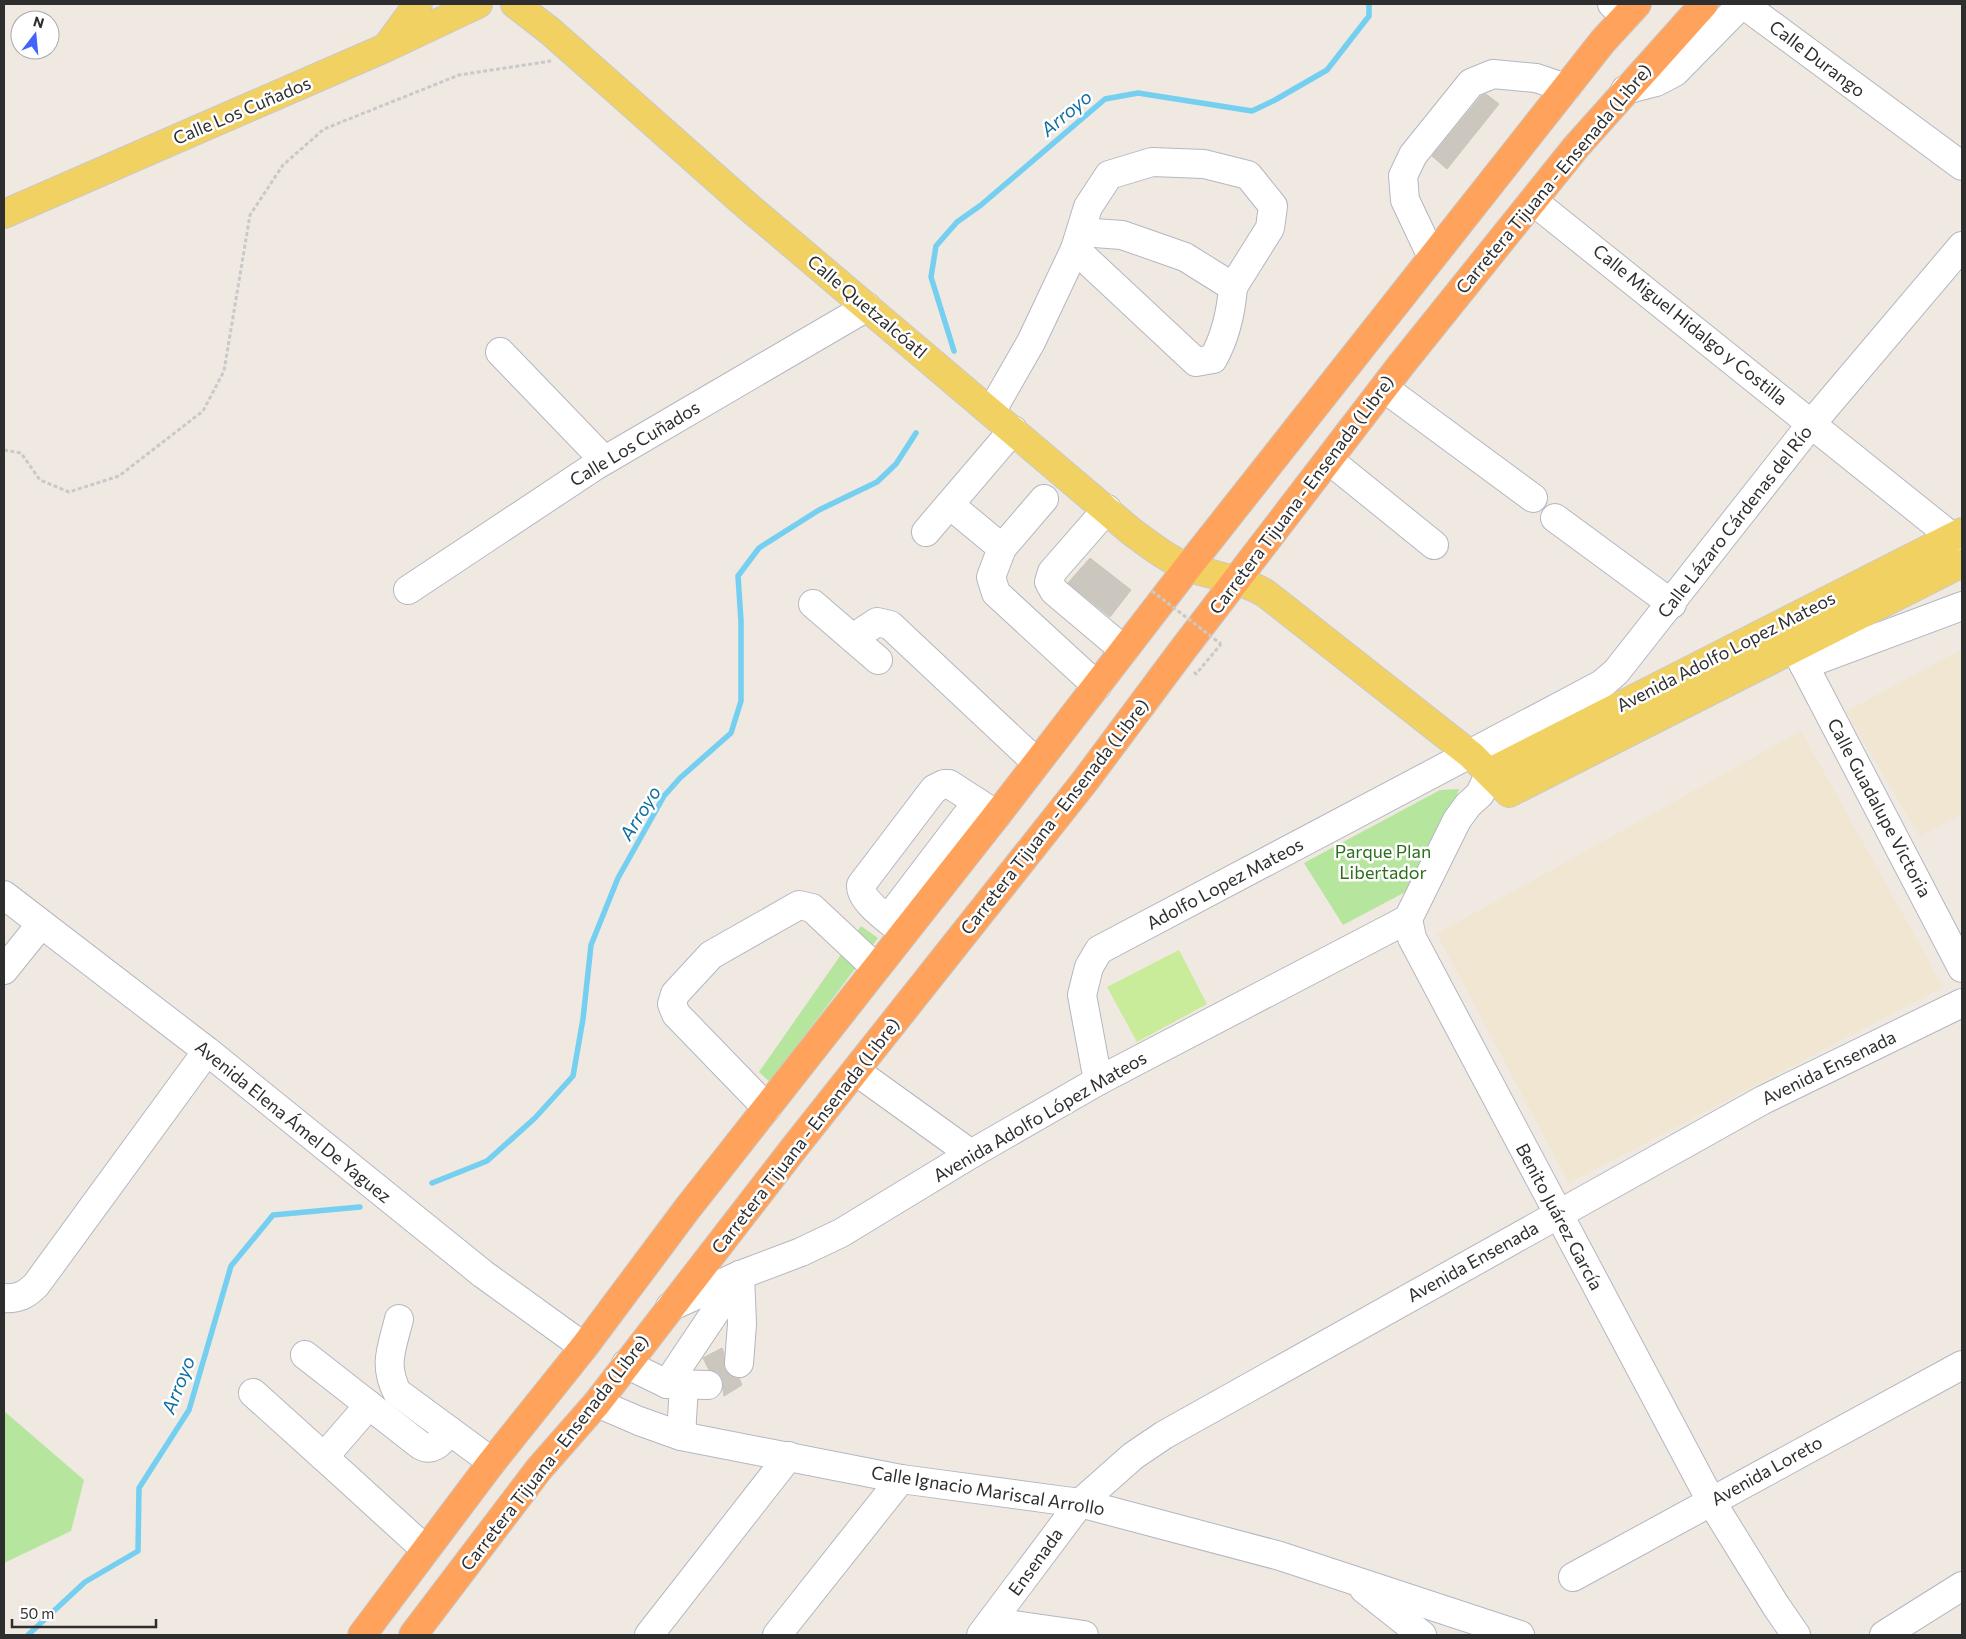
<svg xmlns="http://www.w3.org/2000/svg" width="1966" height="1639" font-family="Commissioner,sans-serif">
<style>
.education{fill:#f0e6d1}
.green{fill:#b6e59e}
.pitch{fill:#c9ec9a}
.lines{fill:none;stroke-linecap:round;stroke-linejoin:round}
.stream{stroke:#75cff0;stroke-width:5.5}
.building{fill:#cbc7bf;stroke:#cbc5ba}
.minor-casing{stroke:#b4b7c1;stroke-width:30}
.major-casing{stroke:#c9c9c9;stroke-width:30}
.highway-casing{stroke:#c9c9c9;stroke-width:30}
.path{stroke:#c9c9c9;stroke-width:3;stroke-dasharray:4 2.5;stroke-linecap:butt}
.minor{stroke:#fff;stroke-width:28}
.major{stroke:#f2d163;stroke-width:28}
.highway{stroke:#ffa35c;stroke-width:28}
.path-bridge{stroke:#c9c9c9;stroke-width:3;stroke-dasharray:4 2.5;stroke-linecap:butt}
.labels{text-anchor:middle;stroke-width:5;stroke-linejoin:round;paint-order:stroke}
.street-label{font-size:18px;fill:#2e2e2e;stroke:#fff}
.park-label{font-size:18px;fill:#2c6e1b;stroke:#fff}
.water-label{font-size:19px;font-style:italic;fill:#0d6fa3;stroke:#fff}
</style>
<rect width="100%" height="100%" fill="#efe9e1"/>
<g class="education">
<polygon points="1962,649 1962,814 1920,836 1846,712"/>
<polygon points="1801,731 1943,987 1569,1183 1437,934"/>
</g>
<g class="green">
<polygon points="1459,789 1428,880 1343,925 1304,863 1440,790"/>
<polygon points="861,926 878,938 770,1082 759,1072"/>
<polygon points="4,1411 84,1480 71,1531 4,1563"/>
</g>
<polygon class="pitch" points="1179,950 1207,1004 1137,1042 1107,987"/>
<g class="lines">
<g class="stream">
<polyline points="954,351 931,277 936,246 957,222 981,205 1105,99 1138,93 1252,111 1275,100 1327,70 1369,16 1369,4"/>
<polyline points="432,1183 487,1161 535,1118 573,1076 583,1019 591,945 618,878 664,796 680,778 731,733 741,701 741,621 738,576 759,548 819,510 877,482 896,464 916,433"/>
<polyline points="28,1635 85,1582 138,1551 139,1488 189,1410 231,1266 273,1215 360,1207"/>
</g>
</g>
<g class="building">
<polygon points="1486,94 1499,104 1447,169 1432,156 1481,96"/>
<polygon points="1090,558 1131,590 1110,617 1068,583"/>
<polygon points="722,1348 724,1353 725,1370 731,1376 739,1378 742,1385 724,1396 721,1377 717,1372 709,1370 703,1358"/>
</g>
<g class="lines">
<g class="minor-casing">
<g id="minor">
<polyline points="1612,4 1626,16"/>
<polyline points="1625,90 1656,82 1675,72 1736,10 1743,7 1751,10 1962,166"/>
<polyline points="1533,201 1962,545"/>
<path d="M1075,249L1196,362L1213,359C1226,336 1231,313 1233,287"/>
<polyline points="1432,257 1405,200 1403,176 1413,155 1471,83 1493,74 1536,78 1566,88"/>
<polyline points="500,352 604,460"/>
<polyline points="1384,388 1533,498"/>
<polyline points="991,412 1031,342 1075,249 1088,207 1109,175 1152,162 1204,164 1248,175 1273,206 1270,228 1233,287 1185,257 1122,235 1081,232"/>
<polyline points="1329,460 1434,545"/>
<polyline points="1044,499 1002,548 991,577 996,593 1097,686"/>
<polyline points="950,505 1002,548"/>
<polyline points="1107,509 1052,572 1049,582 1054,591 1124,650"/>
<polyline points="1555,518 1672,604"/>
<polyline points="926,532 1013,430"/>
<polyline points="408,590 595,466 867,307"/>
<polyline points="813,604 878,660"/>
<polyline points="853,638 877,622 890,625 1037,763"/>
<polyline points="1795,648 1962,968"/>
<polyline points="1804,665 1962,606"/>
<polyline points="1490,772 1480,794 1468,805 1457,820 1408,919 1412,938 1711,1501 1776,1606 1796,1635"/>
<polyline points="4,895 207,1051 483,1274 584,1347"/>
<polyline points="888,919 977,802"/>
<path d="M904,933C892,922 860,902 861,885L934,789L944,784H949L997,815"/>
<polyline points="4,970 41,924"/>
<polyline points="857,1072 971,1154"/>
<polyline points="1098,1081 1082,995 1089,967 1099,950 1602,684 1616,672 1812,423 1962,246"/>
<polyline points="767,1108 676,1014 672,1004 675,994 711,955 799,905 812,908 876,968"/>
<path d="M4,1298C18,1299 26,1295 36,1285L207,1051"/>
<polyline points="670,1307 740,1275 801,1252 841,1233 971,1154 1098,1081 1408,919"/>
<path d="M399,1319C392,1348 383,1364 397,1392L492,1462"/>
<path d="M305,1355L420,1445C434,1453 441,1441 450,1431"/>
<polyline points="739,1363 742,1324 740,1275"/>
<polyline points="626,1364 667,1384 708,1385"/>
<polyline points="667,1384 740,1275"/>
<polyline points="253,1393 324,1457"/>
<polyline points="597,1403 639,1421 681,1436 901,1479 1080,1503 1280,1556 1520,1635"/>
<polyline points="369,1405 324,1457 426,1550"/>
<polyline points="681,1436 684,1385"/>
<polyline points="1573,1577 1962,1365"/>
<polyline points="1364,1589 1422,1635"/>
<polyline points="992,1622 1084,1635"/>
<polyline points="649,1635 789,1456"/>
<polyline points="777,1635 901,1479"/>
<polyline points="981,1635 1080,1503 1133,1456 1164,1435 1763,1100 1962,1003"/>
<polyline points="1884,1635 1962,1586"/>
</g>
</g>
<g class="major-casing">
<g id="major">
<path d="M515,4L550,31L745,204L1132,532C1150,545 1167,559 1188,567C1214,576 1241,579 1265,593L1471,755L1509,793L1962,563"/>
<polyline points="388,45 418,4"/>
<polyline points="4,214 385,48 478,4"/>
<polyline points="1490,772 1962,532"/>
</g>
</g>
<g class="highway-casing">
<g id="highway">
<polyline points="362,1635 492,1462 584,1347 687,1209 997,815 1188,567 1603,41 1637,4"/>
<polyline points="413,1635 539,1469 597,1403 794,1148 1085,781 1181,652 1401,365 1576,147 1704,4"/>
</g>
</g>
<g class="path">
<polyline points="4,450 21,453 40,480 69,492 119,476 203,411 224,371 250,215 283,165 324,129 459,75 551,61"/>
<polyline points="1194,672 1196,674 1221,644"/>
</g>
<use href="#minor" class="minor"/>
<use href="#major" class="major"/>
<use href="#highway" class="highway"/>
<polyline class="path-bridge" points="1152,591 1221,644"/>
</g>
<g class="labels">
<g class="street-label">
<text transform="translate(1817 59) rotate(37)" y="6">Calle Durango</text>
<text transform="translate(242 111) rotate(-23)" y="6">Calle Los Cuñados</text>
<text transform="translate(1554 179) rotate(-50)" y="6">Carretera Tijuana - Ensenada (Libre)</text>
<text transform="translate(867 307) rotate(40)" y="6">Calle Quetzalcóatl</text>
<text transform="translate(1690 325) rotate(39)" y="6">Calle Miguel Hidalgo y Costilla</text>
<text transform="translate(635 444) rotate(-31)" y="6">Calle Los Cuñados</text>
<text transform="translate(1302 495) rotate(-53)" y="6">Carretera Tijuana - Ensenada (Libre)</text>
<text transform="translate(1735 522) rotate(-52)" y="6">Calle Lázaro Cárdenas del Río</text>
<text transform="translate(1726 652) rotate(-27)" y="6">Avenida Adolfo Lopez Mateos</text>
<text transform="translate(1879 808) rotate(62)" y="6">Calle Guadalupe Victoria</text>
<text transform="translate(1055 817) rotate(-52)" y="6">Carretera Tijuana - Ensenada (Libre)</text>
<text transform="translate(1225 884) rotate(-28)" y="6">Adolfo Lopez Mateos</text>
<text transform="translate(1829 1068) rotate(-26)" y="6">Avenida Ensenada</text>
<text transform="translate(1040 1117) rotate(-30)" y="6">Avenida Adolfo López Mateos</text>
<text transform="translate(293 1122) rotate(39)" y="6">Avenida Elena Ámel De Yaguez</text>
<text transform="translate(806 1136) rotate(-52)" y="6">Carretera Tijuana - Ensenada (Libre)</text>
<text transform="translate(1559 1217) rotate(62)" y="6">Benito Juárez García</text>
<text transform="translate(1473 1262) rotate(-29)" y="6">Avenida Ensenada</text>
<text transform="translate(555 1453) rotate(-52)" y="6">Carretera Tijuana - Ensenada (Libre)</text>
<text transform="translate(1767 1471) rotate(-29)" y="6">Avenida Loreto</text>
<text transform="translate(988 1491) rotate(9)" y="6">Calle Ignacio Mariscal Arrollo</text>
<text transform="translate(1036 1562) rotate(-54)" y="6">Ensenada</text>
</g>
<g class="park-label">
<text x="1383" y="858">Parque Plan<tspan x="1383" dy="21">Libertador</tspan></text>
</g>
<g class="water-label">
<text transform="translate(1066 113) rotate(-40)" y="7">Arroyo</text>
<text transform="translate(640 813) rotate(-58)" y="7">Arroyo</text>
<text transform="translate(178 1385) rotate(-69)" y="7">Arroyo</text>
</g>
</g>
<rect width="1966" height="1639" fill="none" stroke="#2e2e2e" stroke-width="10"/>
<g transform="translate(35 35) rotate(16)"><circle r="24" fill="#ffffff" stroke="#ababab"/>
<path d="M0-4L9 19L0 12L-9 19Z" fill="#4264fb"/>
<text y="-8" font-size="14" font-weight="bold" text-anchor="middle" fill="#2e2e2e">N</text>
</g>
<path d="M12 1619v8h144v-8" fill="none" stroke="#2e2e2e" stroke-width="2.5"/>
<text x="20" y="1619" font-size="15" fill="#2e2e2e" stroke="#ffffff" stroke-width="4" paint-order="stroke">50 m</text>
</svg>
